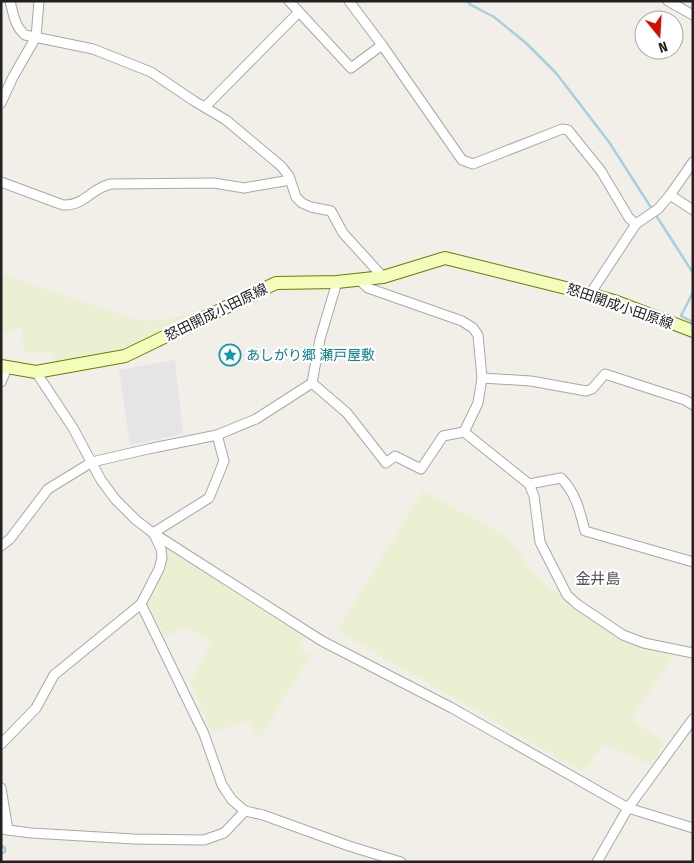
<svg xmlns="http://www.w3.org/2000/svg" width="694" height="863" font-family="'Fira Sans Condensed','Noto Sans JP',sans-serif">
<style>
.farmland{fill:#ecf0d2}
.parking{fill:#e5e5e5}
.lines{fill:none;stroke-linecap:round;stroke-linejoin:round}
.stream{stroke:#a7cfe0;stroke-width:2.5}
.street-casing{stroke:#a8a8a8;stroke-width:11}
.secondary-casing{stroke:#687e01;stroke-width:14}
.street{stroke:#fff;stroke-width:9}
.secondary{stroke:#f4fcbb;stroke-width:12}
.labels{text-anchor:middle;stroke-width:4.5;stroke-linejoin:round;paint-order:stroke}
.street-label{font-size:14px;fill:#212121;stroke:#fff}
.culture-label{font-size:14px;fill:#0d838f;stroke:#fff;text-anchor:start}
.neighbourhood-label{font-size:15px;fill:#545454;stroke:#fff}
</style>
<rect width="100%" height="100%" fill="#f1efe7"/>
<g class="farmland">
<polygon points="1,274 137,320 153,321 206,311 124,351 56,364 54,353 25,353 21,328 1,332"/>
<polygon points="423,491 507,537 534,574 583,613 621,636 675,653 631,719 665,742 651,765 604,744 583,772 337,631"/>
<polygon points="165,548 195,567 306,630 299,648 310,656 259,739 248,722 211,732 190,682 212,641 186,628 165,637 148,603 167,562"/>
</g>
<polygon class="parking" points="175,360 183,434 130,445 119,370"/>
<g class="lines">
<g class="stream">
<polyline points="467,1 471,5 494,17 526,43 556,73 609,142 693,273"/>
<polyline points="693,292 681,316 693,322"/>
<polyline points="1,845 5,848 5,852 1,854"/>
</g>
<g class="street-casing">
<g id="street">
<path d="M10,1C13,13 15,27 25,35L93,49L151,72L194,101L226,120L281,166L289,176L296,197L302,203L311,207L331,211L343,233L383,277"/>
<polyline points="289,1 351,68 382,45"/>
<polyline points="349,1 382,45 462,160 473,164 562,129 568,130 601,171 629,218 636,224"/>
<polyline points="668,1 693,15"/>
<polyline points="1,103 13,77 36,37 39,1"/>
<polyline points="205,107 299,12"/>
<path d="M1,182L63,205C85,206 91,188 111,184L214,183L244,188L290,180"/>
<polyline points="670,195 693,210"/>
<polyline points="359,280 368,288 462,321 473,328 478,335 482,378 478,403 464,432"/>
<polyline points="590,294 636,224 658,209 670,195 693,162"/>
<polyline points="36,372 73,428 101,480 115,499 136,520 153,533 322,641 452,708 628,808 693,828"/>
<polyline points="482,378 531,381 586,391 592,389 605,374 685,400 693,405"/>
<polyline points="1,382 7,368"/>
<polyline points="312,383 347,413 386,463 395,456 421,469 443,436 464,432 529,484 534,496 540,542 567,595 577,604 623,635 644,643 693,653"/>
<path d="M529,484L561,478C576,493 580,512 585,531L693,562"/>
<polyline points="153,533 209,498 224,461 217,435 256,419 312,383 320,339 337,282"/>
<polyline points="1,546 10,539 48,489 92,462 148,449 217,435"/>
<polyline points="141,604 204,734 222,785 232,800 245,811 263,815 349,846 401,862"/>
<polyline points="1,744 36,708 54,675 141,604 159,569 162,558 161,549 154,534"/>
<polyline points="1,788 8,830"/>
<polyline points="1,829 31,833 134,839 204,840 224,833 245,811"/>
<polyline points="597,862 628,808 693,719"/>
</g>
</g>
<g class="secondary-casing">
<polyline id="secondary" points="1,366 36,372 125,356 276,283 337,282 383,277 445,258 590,294 617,302 693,331"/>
</g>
<use href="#street" class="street"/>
<use href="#secondary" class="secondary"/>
</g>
<defs>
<g id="sight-ring" transform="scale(1.125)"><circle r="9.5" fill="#fff" stroke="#0f9aa8" stroke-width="1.5"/><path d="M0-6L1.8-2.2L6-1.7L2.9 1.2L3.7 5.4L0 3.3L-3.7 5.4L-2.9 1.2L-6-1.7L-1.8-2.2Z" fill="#0f9aa8"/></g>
</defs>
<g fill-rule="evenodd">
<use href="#sight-ring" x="230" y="355"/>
</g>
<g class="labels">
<g class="street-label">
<text transform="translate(620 306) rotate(19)" y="5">怒田開成小田原線</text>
<text transform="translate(216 312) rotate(-26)" y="5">怒田開成小田原線</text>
</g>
<g class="culture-label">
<text x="246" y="360">あしがり郷 瀬戸屋敷</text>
</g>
<g class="neighbourhood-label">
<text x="598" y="584">金井島</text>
</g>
</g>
<rect width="694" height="863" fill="none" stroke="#212121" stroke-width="5"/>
<g transform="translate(659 35) rotate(162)"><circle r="24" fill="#ffffff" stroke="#a6a6a6"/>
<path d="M0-4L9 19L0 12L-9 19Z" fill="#d20f00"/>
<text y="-8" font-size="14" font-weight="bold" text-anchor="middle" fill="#212121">N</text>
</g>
</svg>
